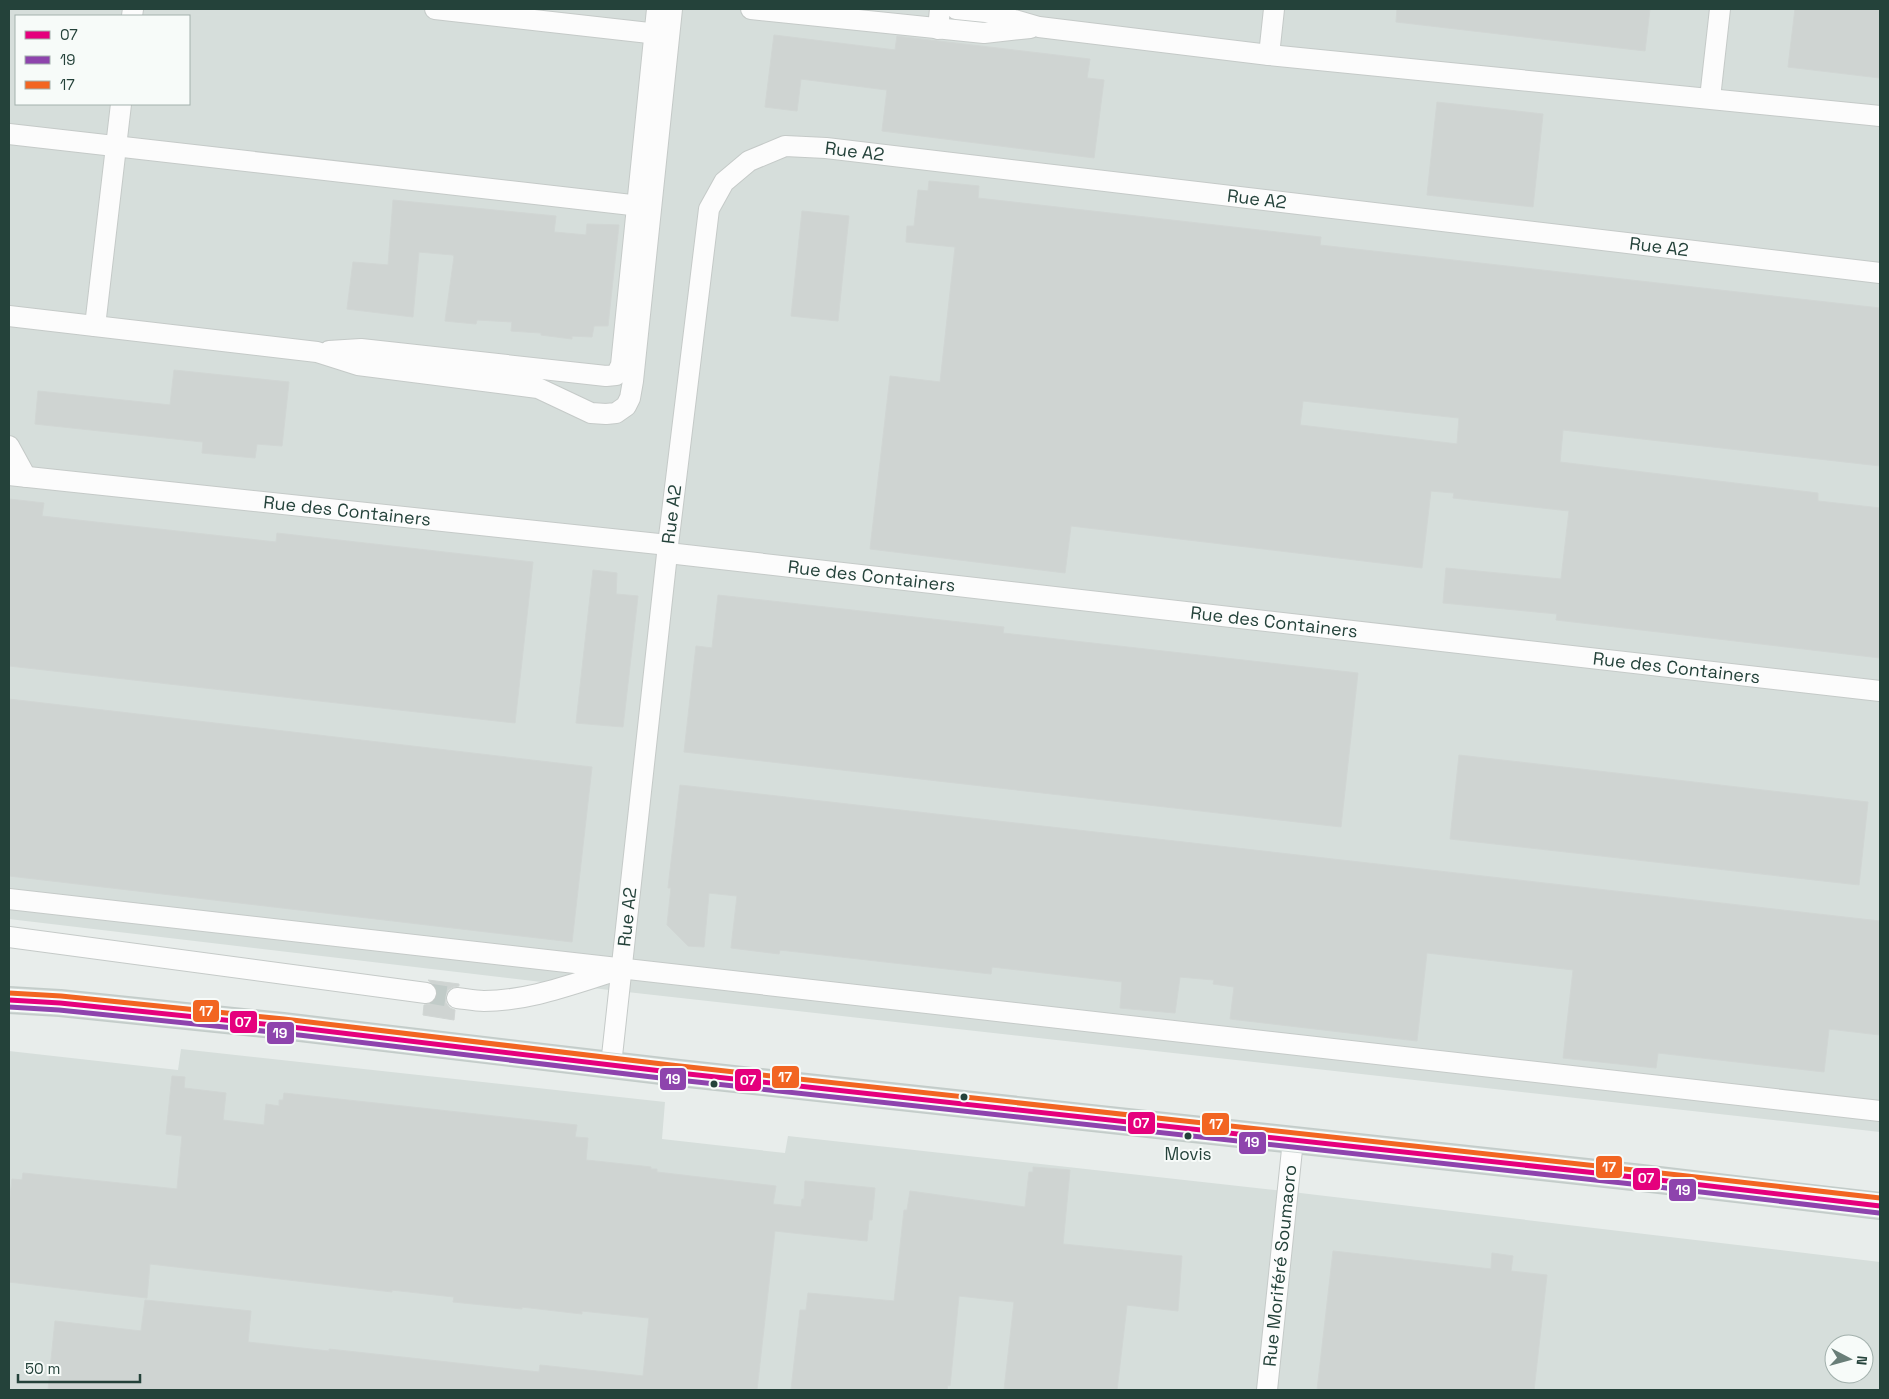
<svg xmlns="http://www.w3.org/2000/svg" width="1889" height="1399" font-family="'Space Grotesk',sans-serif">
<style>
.built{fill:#d6dedb;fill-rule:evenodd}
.building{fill:#cfd4d2;stroke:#d1d6d4;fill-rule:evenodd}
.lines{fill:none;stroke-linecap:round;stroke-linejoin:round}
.minor-tunnel{stroke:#c1cbc8;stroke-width:20;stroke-dasharray:20 10;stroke-linecap:butt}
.minor-casing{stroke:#c5cac8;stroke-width:22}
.major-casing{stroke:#c3ccc9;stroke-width:28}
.minor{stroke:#fcfcfc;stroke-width:20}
.major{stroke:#cfd7d5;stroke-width:25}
.bus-1-casing{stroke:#f7fbf9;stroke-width:9}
.bus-2-casing{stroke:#f7fbf9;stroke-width:9}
.bus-3-casing{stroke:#f7fbf9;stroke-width:9}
.bus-1{stroke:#e5007d;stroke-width:5}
.bus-2{stroke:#8e44ad;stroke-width:5}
.bus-3{stroke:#f26522;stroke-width:5}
.bus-dot{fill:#24423a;stroke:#f7fbf9;stroke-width:2}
.labels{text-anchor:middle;stroke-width:4;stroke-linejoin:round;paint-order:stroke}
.bus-label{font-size:17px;fill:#24423a;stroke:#f7fbf9}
.street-label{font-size:18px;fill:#24423a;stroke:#f7fbf9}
.line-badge{stroke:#f7fbf9;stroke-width:2}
.badge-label{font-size:14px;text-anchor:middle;font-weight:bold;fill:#fff}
</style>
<rect width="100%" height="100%" fill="#e8edeb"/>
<g class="built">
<path d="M9,9H1880V1132L618,991L9,919ZM16,16H189V104H16Z"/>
<path d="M181,1049L665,1102L662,1139L785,1153L788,1136L1275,1190L1880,1262V1390H9V1051L178,1070ZM1834,1344H1864V1374H1834Z"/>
</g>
<g class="building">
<polygon points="1397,9 1650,9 1645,51 1396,22"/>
<polygon points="1795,9 1880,9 1880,78 1788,67"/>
<polygon points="774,35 895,50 897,36 1090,59 1087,78 1104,80 1094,158 882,131 887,90 801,79 797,111 765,107"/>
<polygon points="1437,102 1543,114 1533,207 1427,195"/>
<path d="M929,181L979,186L978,198L1321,237L1320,245L1880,308V466L1563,430L1560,462L1818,493V501L1880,508V658L1556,620L1557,614L1443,603L1446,568L1561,579L1569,511L1453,498L1454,493L1431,491L1422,568L1071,526L1065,573L870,549L890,376L940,382L955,247L906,242L907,226H914L918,190L928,191ZM1303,401L1459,418L1457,444L1300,425Z"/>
<polygon points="393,200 556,216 554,232 586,235 587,224 619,225 608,326 594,326 592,337 572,336 572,339 541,335 541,333 511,331 512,322 477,320 476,324 445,321 454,257 453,255 419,252 413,317 347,309 353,262 388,265"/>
<polygon points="802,211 849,216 838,321 791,316"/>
<polygon points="174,370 289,382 282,446 257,444 255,458 202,453 203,442 35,424 38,391 170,405"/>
<polygon points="9,499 44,503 42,516 276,542 277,533 533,562 515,723 9,666"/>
<polygon points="593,570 617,573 616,594 638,596 623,727 576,723"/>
<polygon points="718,595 1004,627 1003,633 1358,673 1341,827 684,752 696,646 712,648"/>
<polygon points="9,699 592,767 572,942 9,876"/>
<polygon points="1459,755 1868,802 1859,885 1450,839"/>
<polygon points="680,785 1880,921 1880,1035 1829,1029 1824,1072 1658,1053 1656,1068 1563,1058 1573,970 1427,953 1417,1041 1230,1019 1234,987 1213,984 1214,980 1180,977 1175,1013 1120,1008 1122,982 992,967 991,974 780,950 779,954 731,948 737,896 709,893 704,947 688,946 667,925 671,888 668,888"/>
<polygon points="428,980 459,984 459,986 453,987 448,990 445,996 446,1003 450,1008 455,1010 454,1020 423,1015 424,1005 430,1004 435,1001 438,994 437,988"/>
<polygon points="172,1076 185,1077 184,1088 226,1093 223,1120 264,1125 266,1104 279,1106 279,1100 283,1100 284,1093 577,1125 575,1137 588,1138 586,1160 651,1167 651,1169 657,1169 657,1172 776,1186 773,1204 801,1207 802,1199 804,1199 805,1181 875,1188 872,1220 869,1220 867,1241 775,1231 757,1390 48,1390 55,1321 141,1331 145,1300 251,1311 248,1342 329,1351 329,1349 539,1372 540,1365 643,1376 649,1318 582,1311 582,1314 522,1307 522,1309 453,1302 454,1297 392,1290 392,1292 150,1264 147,1298 9,1282 9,1206 12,1179 22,1180 23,1173 177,1189 182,1136 166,1134"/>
<polygon points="1033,1167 1070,1170 1063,1244 1182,1256 1178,1311 1127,1305 1117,1390 1004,1390 1014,1302 959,1296 950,1386 948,1385 947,1390 791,1390 800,1310 806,1310 808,1293 894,1301 904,1210 907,1210 910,1191 1025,1207 1029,1172 1033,1172"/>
<polygon points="1333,1251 1491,1269 1492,1253 1513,1256 1511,1271 1547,1275 1534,1390 1317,1390"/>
</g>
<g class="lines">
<polyline class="minor-tunnel" points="426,993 457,998"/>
<g class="minor-casing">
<g id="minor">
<polyline points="435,9 667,35"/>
<polyline points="751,9 984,33 1030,28"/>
<polyline points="956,9 986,12 1039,27 1269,55 1880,116"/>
<polyline points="132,16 133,9"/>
<polyline points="938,29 940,9"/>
<polyline points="1269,55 1274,9"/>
<polyline points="1710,98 1720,9"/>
<polyline points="9,134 649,207"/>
<polyline points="9,316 317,352 358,365 538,388 591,413 606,414 616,413 626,406 630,398 633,381 672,9"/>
<polyline points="95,326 121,104"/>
<polyline points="329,351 361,349 606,376 616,375 621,365 657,9"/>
<polyline points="9,446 26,477"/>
<path id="s1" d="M9,475L668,545"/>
<path id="s2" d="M668,553L1880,691"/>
<polyline points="9,899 1880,1111"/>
<polyline points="9,937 426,993"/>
<path d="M457,998C466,999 475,1001 484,1001C529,1001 572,984 615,971"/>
<path id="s3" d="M611,1065L668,545L709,209L724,182L749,161L785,146L826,148L1880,273"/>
<path id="s4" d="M1267,1390L1293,1140"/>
</g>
</g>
<g class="major-casing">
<polyline id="major" points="9,1000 60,1003 283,1026 670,1072 1642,1178 1880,1206"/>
</g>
<use href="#minor" class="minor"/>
<use href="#major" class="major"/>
<g class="bus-1-casing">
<polyline id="bus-1" points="9,1000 60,1003 283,1026 670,1072 1642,1178 1880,1206"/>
</g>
<g class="bus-2-casing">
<polyline id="bus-2" points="9,1007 59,1010 282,1033 669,1079 1641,1185 1879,1213"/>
</g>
<g class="bus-3-casing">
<polyline id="bus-3" points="9,993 61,996 284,1019 671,1065 1643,1171 1880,1198"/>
</g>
<use href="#bus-1" class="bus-1"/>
<use href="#bus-2" class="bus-2"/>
<use href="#bus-3" class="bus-3"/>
</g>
<g class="bus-dot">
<circle cx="714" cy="1084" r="4.5"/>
<circle cx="964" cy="1097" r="4.5"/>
<circle cx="1188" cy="1136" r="4.5"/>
</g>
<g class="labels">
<g class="bus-label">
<text x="1188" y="1160">Movis</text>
</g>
<g class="street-label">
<text dy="6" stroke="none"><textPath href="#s3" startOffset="1034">Rue A2</textPath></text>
<text dy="6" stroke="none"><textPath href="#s3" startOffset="1439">Rue A2</textPath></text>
<text dy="6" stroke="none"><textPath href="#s3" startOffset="1844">Rue A2</textPath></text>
<text dy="6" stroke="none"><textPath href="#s1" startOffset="340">Rue des Containers</textPath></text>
<text dy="6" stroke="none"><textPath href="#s3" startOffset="554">Rue A2</textPath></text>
<text dy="6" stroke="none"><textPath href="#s2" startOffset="205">Rue des Containers</textPath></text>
<text dy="6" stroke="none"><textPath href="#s2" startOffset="610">Rue des Containers</textPath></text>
<text dy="6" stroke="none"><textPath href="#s2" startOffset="1015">Rue des Containers</textPath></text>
<text dy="6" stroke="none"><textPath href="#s3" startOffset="149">Rue A2</textPath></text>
<text dy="6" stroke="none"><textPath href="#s4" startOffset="125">Rue Moriféré Soumaoro</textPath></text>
</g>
</g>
<g class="line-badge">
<rect x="192" y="999" width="28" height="24" rx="5" fill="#f26522"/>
<rect x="229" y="1010" width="29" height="24" rx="5" fill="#e5007d"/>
<rect x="266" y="1021" width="29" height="24" rx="5" fill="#8e44ad"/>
<rect x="771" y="1065" width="29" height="24" rx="5" fill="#f26522"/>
<rect x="659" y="1067" width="28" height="24" rx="5" fill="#8e44ad"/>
<rect x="734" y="1068" width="28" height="24" rx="5" fill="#e5007d"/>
<rect x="1127" y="1111" width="29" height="24" rx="5" fill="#e5007d"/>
<rect x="1201" y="1112" width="29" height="24" rx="5" fill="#f26522"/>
<rect x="1238" y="1131" width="29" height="24" rx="5" fill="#8e44ad"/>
<rect x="1595" y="1155" width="28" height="24" rx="5" fill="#f26522"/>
<rect x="1632" y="1167" width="29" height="24" rx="5" fill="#e5007d"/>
<rect x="1668" y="1178" width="29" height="24" rx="5" fill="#8e44ad"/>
</g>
<g class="badge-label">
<text x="206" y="1016">17</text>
<text x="243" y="1027">07</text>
<text x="280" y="1038">19</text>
<text x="785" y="1082">17</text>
<text x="673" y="1084">19</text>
<text x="748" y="1085">07</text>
<text x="1141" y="1128">07</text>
<text x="1216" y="1129">17</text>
<text x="1252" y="1147">19</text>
<text x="1609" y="1172">17</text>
<text x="1646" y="1183">07</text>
<text x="1683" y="1195">19</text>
</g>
<rect width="1889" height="1399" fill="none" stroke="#24423a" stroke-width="20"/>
<rect x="15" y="15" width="175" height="90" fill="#f7fbf9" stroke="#a3b1ad"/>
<rect x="25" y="31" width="25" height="8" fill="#e5007d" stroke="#a3b1ad"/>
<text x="60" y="40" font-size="15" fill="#24423a">07</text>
<rect x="25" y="56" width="25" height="8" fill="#8e44ad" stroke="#a3b1ad"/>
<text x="60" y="65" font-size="15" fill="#24423a">19</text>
<rect x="25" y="81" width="25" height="8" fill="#f26522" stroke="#a3b1ad"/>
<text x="60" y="90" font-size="15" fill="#24423a">17</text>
<g transform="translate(1849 1359) rotate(96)"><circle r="24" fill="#f7fbf9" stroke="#a3b1ad"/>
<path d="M0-4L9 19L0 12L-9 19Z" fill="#697e78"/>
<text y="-8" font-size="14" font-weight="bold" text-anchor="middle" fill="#24423a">N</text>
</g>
<path d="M18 1374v8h122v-8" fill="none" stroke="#24423a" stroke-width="2.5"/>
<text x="25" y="1374" font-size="15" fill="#24423a" stroke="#f7fbf9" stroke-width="4" paint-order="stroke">50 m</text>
</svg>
